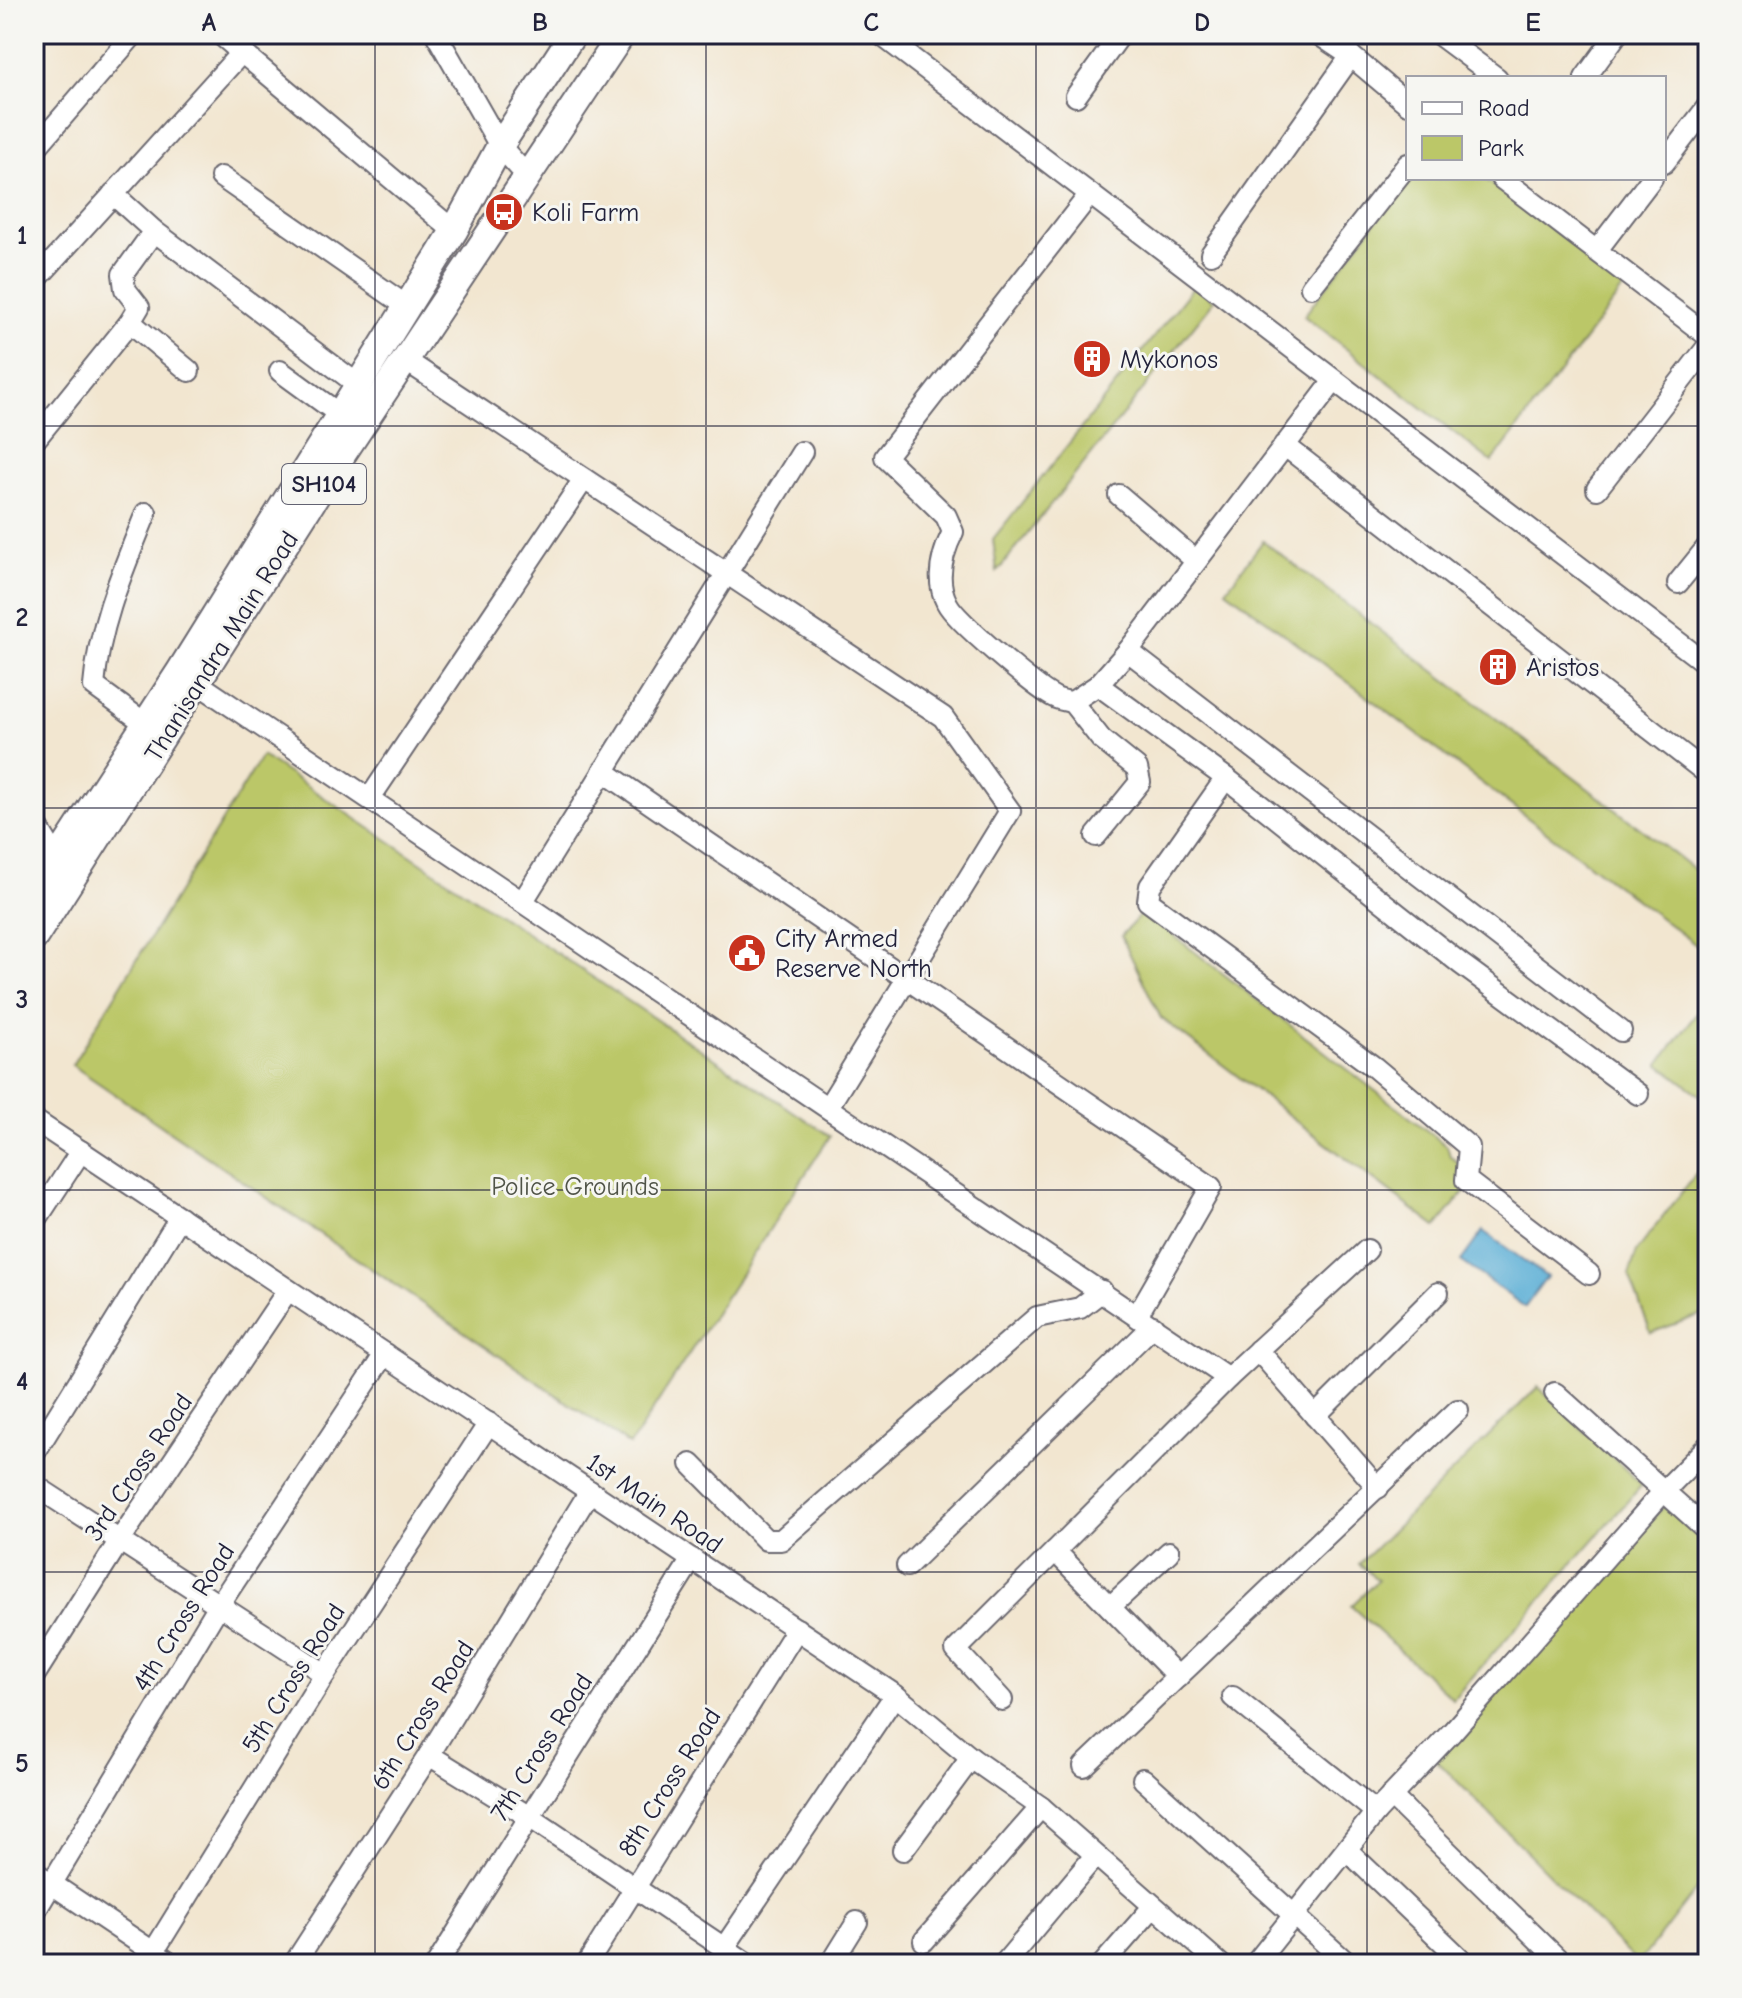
<svg xmlns="http://www.w3.org/2000/svg" width="1742" height="1998" font-family="'Comic Neue',sans-serif">
<style>
.green{fill:#bbc768;stroke:#6e7452;stroke-width:2}
.water{fill:#59add5;stroke:#3e6888;stroke-width:2}
.lines{fill:none;stroke-linecap:round;stroke-linejoin:round}
.minor-casing{stroke:#6b676f;stroke-width:24}
.major-casing{stroke:#6b676f;stroke-width:30}
.minor{stroke:#fff;stroke-width:20}
.major{stroke:#fff;stroke-width:26}
.grid{fill:none;stroke:#22223b;stroke-width:2;stroke-opacity:0.55}
.labels{text-anchor:middle;stroke-width:6;stroke-linejoin:round;paint-order:stroke}
.shield{fill:#f6f6f2;stroke:#626272;stroke-width:2}
.shield-label{font-size:24px;font-weight:bold;fill:#22223b}
.poi-label{font-size:26px;fill:#22223b;stroke:#f6f6f2;text-anchor:start}
.street-label{font-size:26px;fill:#22223b;stroke:#f6f6f2}
.park-label{font-size:26px;fill:#505448;stroke:#f6f6f2}
.neatline{fill:none;stroke:#22223b;stroke-width:3}
.grid-label{font-size:26px;text-anchor:middle;font-weight:bold;fill:#22223b}
</style>
<rect width="100%" height="100%" fill="#f6f6f2"/>
<filter id="ink" filterUnits="userSpaceOnUse"><feTurbulence type="fractalNoise" baseFrequency=".0125" numOctaves="2"/><feDisplacementMap in="SourceGraphic" scale="16" xChannelSelector="R" yChannelSelector="G"/><feConvolveMatrix kernelMatrix="1 2 1 2 8 2 1 2 1" color-interpolation-filters="sRGB"/></filter>
<filter id="wash" filterUnits="userSpaceOnUse"><feTurbulence type="fractalNoise" baseFrequency=".006" numOctaves="4" result="noise"/><feDisplacementMap in="SourceGraphic" scale="32" xChannelSelector="R" yChannelSelector="G"/><feGaussianBlur stdDeviation="1.8" result="paint"/><feColorMatrix in="noise" values="0 0 0 0 0 0 0 0 0 0 0 0 0 0 0 0 0 1.4 0 .05"/><feComposite in="paint" operator="in"/></filter>
<g filter="url(#wash)">
<rect width="100%" height="100%" fill="#f2e6d0"/>
<g class="green">
<polygon points="1409,178 1484,178 1626,285 1492,462 1304,316"/>
<polygon points="1195,285 1214,301 997,572 993,539"/>
<polygon points="1263,541 1708,880 1708,954 1226,590"/>
<polygon points="262,756 830,1136 630,1445 72,1065"/>
<polygon points="1143,912 1447,1146 1450,1156 1476,1177 1436,1227 1161,1018 1121,936"/>
<polygon points="1708,998 1708,1101 1659,1064"/>
<polygon points="1708,1158 1708,1312 1651,1333 1629,1275 1637,1251"/>
<polygon points="1538,1387 1642,1485 1453,1699 1351,1606 1378,1580 1359,1564"/>
<polygon points="1664,1506 1708,1545 1708,1874 1638,1964 1437,1761"/>
</g>
<polygon class="water" points="1483,1231 1547,1277 1525,1307 1461,1261"/>
</g>
<g filter="url(#ink)">
<g class="lines">
<g class="minor-casing">
<g id="minor">
<polyline points="220,34 454,231"/>
<polyline points="436,34 500,146 527,176"/>
<polyline points="880,34 1708,665"/>
<polyline points="1318,34 1351,56 1408,104"/>
<polyline points="1438,34 1497,78"/>
<polyline points="1585,78 1617,34"/>
<polyline points="1076,96 1121,34"/>
<polyline points="34,150 134,34"/>
<polyline points="1664,163 1708,106"/>
<polyline points="221,177 405,305"/>
<polyline points="1501,178 1708,336"/>
<polyline points="113,194 154,231 357,384"/>
<path d="M1090,194L885,457L946,516L953,532C942,554 935,580 947,603C955,620 1036,688 1054,697C1059,700 1066,701 1072,702L1098,685L1128,651L1334,381"/>
<polyline points="1597,250 1652,178"/>
<polyline points="1211,254 1351,56"/>
<polyline points="34,282 242,52"/>
<polyline points="1311,287 1408,164"/>
<polyline points="130,322 139,307 125,289 123,274 154,231"/>
<polyline points="405,360 943,717 1010,811 828,1107"/>
<polyline points="280,371 339,414"/>
<polyline points="34,441 130,322 189,371"/>
<polyline points="1284,445 1708,774"/>
<polyline points="1597,489 1708,346"/>
<polyline points="1119,495 1195,560"/>
<path d="M146,513C123,570 99,624 94,686L146,724"/>
<polyline points="1678,583 1708,546"/>
<polyline points="1128,651 1621,1031"/>
<polyline points="187,676 1228,1378"/>
<polyline points="1098,685 1226,778 1150,886 1148,901 1374,1067 1469,1147 1466,1180 1589,1274"/>
<polyline points="1072,702 1101,739 1137,768 1140,782 1096,836"/>
<polyline points="603,771 1211,1187 1138,1314"/>
<polyline points="1226,778 1461,964 1638,1094"/>
<polyline points="370,798 584,479"/>
<polyline points="34,821 57,859"/>
<polyline points="523,901 802,452"/>
<polyline points="34,1120 895,1695 971,1758 1041,1807 1220,1964"/>
<polyline points="34,1223 81,1151"/>
<polyline points="1258,1350 1378,1488"/>
<polyline points="1555,1393 1708,1531"/>
<polyline points="1315,1416 1438,1293"/>
<polyline points="34,1454 180,1217"/>
<polyline points="691,1464 766,1540 781,1540 1037,1317 1080,1308 1102,1291"/>
<polyline points="34,1485 325,1674"/>
<polyline points="1055,1551 1178,1677"/>
<polyline points="907,1566 1153,1326"/>
<polyline points="1110,1607 1169,1552"/>
<polyline points="34,1676 120,1540 288,1290"/>
<polyline points="1233,1697 1376,1812"/>
<polyline points="1002,1700 956,1650 1228,1378 1367,1250"/>
<polyline points="429,1755 528,1816 748,1964"/>
<polyline points="1084,1766 1458,1410"/>
<polyline points="1143,1779 1348,1964"/>
<polyline points="1391,1796 1563,1964"/>
<polyline points="903,1850 971,1758"/>
<polyline points="1348,1851 1466,1964"/>
<polyline points="34,1872 171,1964"/>
<polyline points="34,1913 219,1605 385,1354"/>
<polyline points="924,1941 1041,1807"/>
<polyline points="724,1948 895,1695"/>
<polyline points="146,1964 325,1674 489,1423"/>
<polyline points="294,1964 429,1755 590,1491"/>
<polyline points="437,1964 692,1559"/>
<polyline points="587,1964 797,1629"/>
<polyline points="831,1964 857,1922"/>
<polyline points="1004,1964 1094,1857"/>
<polyline points="1103,1964 1153,1907"/>
<polyline points="1255,1964 1376,1812 1452,1732 1663,1492 1708,1446"/>
</g>
</g>
<g class="major-casing">
<g id="major">
<polyline points="34,895 180,671 454,231 500,146 573,34"/>
<polyline points="34,938 340,458 622,34"/>
</g>
</g>
<use href="#minor" class="minor"/>
<use href="#major" class="major"/>
</g>
</g>
<path class="grid" d="M375,34V1964M706,34V1964M1036,34V1964M1367,34V1964M34,426H1708M34,808H1708M34,1190H1708M34,1572H1708"/>
<defs>
<g id="bus-disc" transform="scale(2)"><circle r="9.5" fill="#c8321e" stroke="#f6f6f2"/><path d="M-5-6H5V4H4V6H2V4H-2V6H-4V4H-5ZM-3.5-4V0h7V-4ZM-3.5 1.2v1.5H-2V1.2ZM2 1.2v1.5H3.5V1.2Z" fill="#fff"/></g>
<g id="building-disc" transform="scale(2)"><circle r="9.5" fill="#c8321e" stroke="#f6f6f2"/><path d="M-4-6H4V6H1V3H-1V6H-4ZM-2.5-4.3h1.7v1.8h-1.7ZM.8-4.3h1.7v1.8H.8ZM-2.5-1h1.7V.8h-1.7ZM.8-1h1.7V.8H.8Z" fill="#fff"/></g>
<g id="civic-disc" transform="scale(2)"><circle r="9.5" fill="#c8321e" stroke="#f6f6f2"/><path d="M-.6-6.5H3V-4.5H.6V-3L4-1V1h2V6H-6V1h2V-1L-.6-3ZM-1.2 2.5V6h2.4V2.5Z" fill="#fff"/></g>
</defs>
<g fill-rule="evenodd">
<use href="#bus-disc" x="504" y="212"/>
<use href="#building-disc" x="1092" y="359"/>
<use href="#building-disc" x="1498" y="667"/>
<use href="#civic-disc" x="747" y="953"/>
</g>
<g class="labels">
<rect class="shield" x="282" y="464" width="84" height="40" rx="6"/>
<g class="shield-label">
<text x="324" y="492">SH104</text>
</g>
<g class="poi-label">
<text x="532" y="221">Koli Farm</text>
<text x="1120" y="368">Mykonos</text>
<text x="1526" y="676">Aristos</text>
<text x="775" y="947">City Armed<tspan x="775" dy="30">Reserve North</tspan></text>
</g>
<g class="street-label">
<text transform="translate(221 646) rotate(-58)" y="9">Thanisandra Main Road</text>
<text transform="translate(138 1467) rotate(-56)" y="9">3rd Cross Road</text>
<text transform="translate(655 1503) rotate(34)" y="9">1st Main Road</text>
<text transform="translate(183 1617) rotate(-58)" y="9">4th Cross Road</text>
<text transform="translate(293 1678) rotate(-58)" y="9">5th Cross Road</text>
<text transform="translate(422 1715) rotate(-58)" y="9">6th Cross Road</text>
<text transform="translate(541 1747) rotate(-58)" y="9">7th Cross Road</text>
<text transform="translate(669 1782) rotate(-58)" y="9">8th Cross Road</text>
</g>
<g class="park-label">
<text x="575" y="1195">Police Grounds</text>
</g>
</g>
<rect width="1742" height="1998" fill="none" stroke="#f6f6f2" stroke-width="88"/>
<rect x="1406" y="76" width="260" height="104" fill="#f6f6f2" stroke="#a1a1a9" stroke-width="2"/>
<rect x="1422" y="102" width="40" height="12" fill="#ffffff" stroke="#a1a1a9" stroke-width="2"/>
<text x="1478" y="116" font-size="24" fill="#22223b">Road</text>
<rect x="1422" y="136" width="40" height="24" fill="#bbc768" stroke="#a1a1a9" stroke-width="2"/>
<text x="1478" y="156" font-size="24" fill="#22223b">Park</text>
<rect x="44" y="44" width="1654" height="1910" class="neatline"/>
<g class="grid-label">
<text x="209" y="31">A</text>
<text x="540" y="31">B</text>
<text x="871" y="31">C</text>
<text x="1202" y="31">D</text>
<text x="1533" y="31">E</text>
<text x="22" y="244">1</text>
<text x="22" y="626">2</text>
<text x="22" y="1008">3</text>
<text x="22" y="1390">4</text>
<text x="22" y="1772">5</text>
</g>
</svg>
